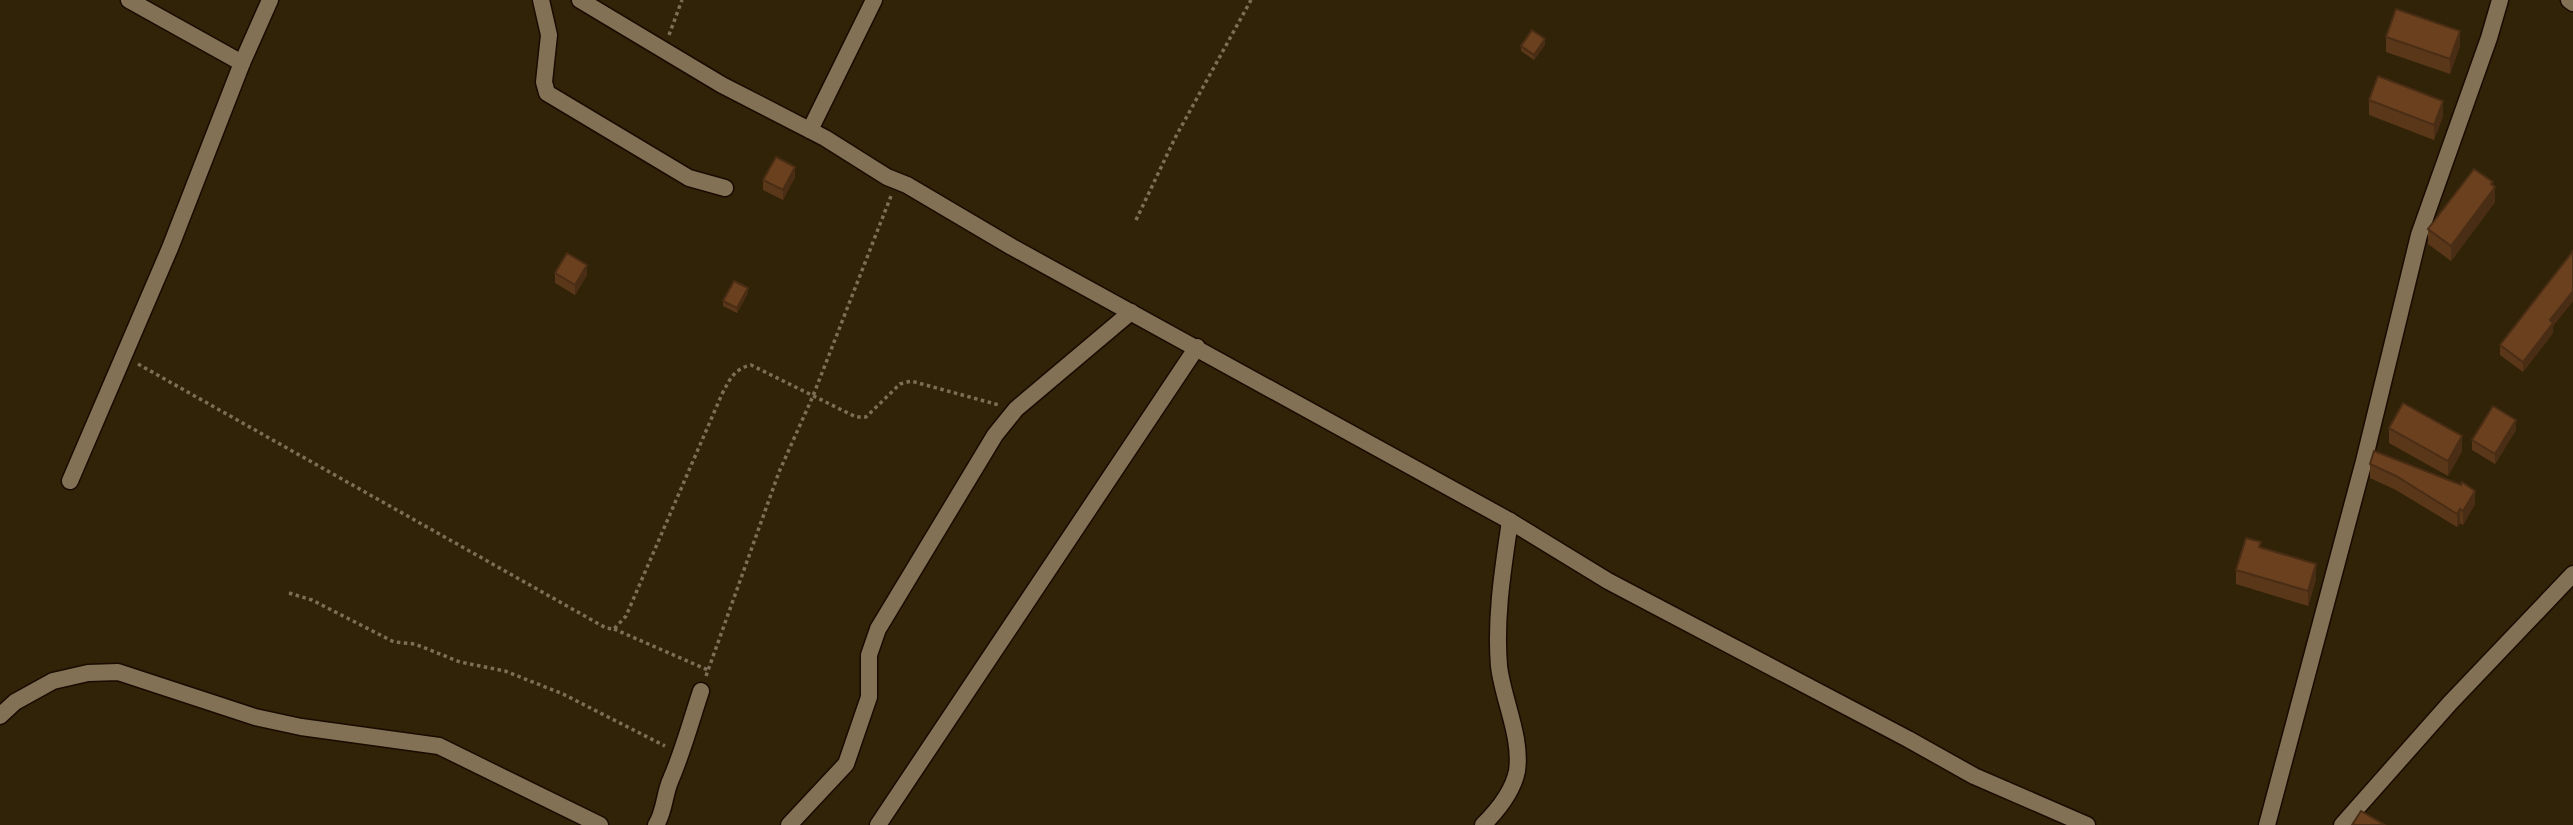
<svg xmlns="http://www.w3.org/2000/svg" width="2573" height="825" font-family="'Golos Text',sans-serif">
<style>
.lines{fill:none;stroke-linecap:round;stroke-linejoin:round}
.minor-casing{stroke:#190b00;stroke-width:19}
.path{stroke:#7b6f58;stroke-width:3.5;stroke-dasharray:3.5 3.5;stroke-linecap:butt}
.minor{stroke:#827155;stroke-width:16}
.wall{fill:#5b371a}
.shaded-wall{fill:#4a2d15}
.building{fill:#6a401e;stroke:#4a2d15;stroke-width:2}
</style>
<rect width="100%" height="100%" fill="#312307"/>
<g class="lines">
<g class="minor-casing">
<g id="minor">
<polyline points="129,0 242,63"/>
<polyline points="541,0 549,35 544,82 547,93 689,178 725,188"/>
<polyline points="580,0 722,85 825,138 887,177 907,185 1012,247 1510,521 1608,581 1908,739 1974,776 2087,825"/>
<polyline points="2569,0 2573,3"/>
<polyline points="810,130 874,0"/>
<polyline points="70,481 170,248 242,63 270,0"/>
<polyline points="0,716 15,702 53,681 88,673 118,672 255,717 301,727 439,746 600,825"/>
<path d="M656,825C665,811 664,794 671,779C683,751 691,721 701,691"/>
<polyline points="789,825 846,764 869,697 869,655 878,629 995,435 1016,409 1131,312"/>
<polyline points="878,825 1197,347"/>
<path d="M1483,825C1497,811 1513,791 1517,771C1522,737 1503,700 1499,666C1495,617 1503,569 1510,521"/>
<polyline points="2267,825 2364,461 2419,235 2489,38 2500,0"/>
<polyline points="2342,825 2450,703 2573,574"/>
</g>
</g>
<g class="path">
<polyline points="669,35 682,0"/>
<polyline points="1136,220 1175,138 1251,0"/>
<path d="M138,364L606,628L614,629L626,616L722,394C730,379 734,369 751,365L856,417H866L900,384L911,381L999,405"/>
<polyline points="289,593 312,600 394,642 415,644 460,662 505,671 563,694 665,746"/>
<polyline points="614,629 708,670"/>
<polyline points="706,676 779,472 813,396 891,196"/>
</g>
<use href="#minor" class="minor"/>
</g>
<g class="wall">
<polygon points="2386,37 2460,46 2450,74 2386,52"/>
<polygon points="1545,45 1534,60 1521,51 1521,46"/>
<polygon points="2369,100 2443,116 2434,140 2369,115"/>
<polygon points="795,177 783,200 763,190 763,180"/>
<polygon points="2493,185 2495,202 2451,261 2428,244 2428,229"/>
<polygon points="2573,251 2573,301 2553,326 2553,333 2523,372 2500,355 2500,345"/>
<polygon points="555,273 587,275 575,295 555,283"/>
<polygon points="748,293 737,313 723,306 723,301"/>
<polygon points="2389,428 2462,451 2448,476 2389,443"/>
<polygon points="2516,430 2495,464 2472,450 2472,440"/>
<polygon points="2370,464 2475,504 2463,525 2460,523 2457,527 2396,490 2370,478"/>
<polygon points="2261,548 2316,579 2308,606 2236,584 2236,570"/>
</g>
<g class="shaded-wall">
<polygon points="2460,31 2460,46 2450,74 2450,59"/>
<polygon points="1545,39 1545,45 1534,60 1534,55"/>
<polygon points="2443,101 2443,116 2434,140 2434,125"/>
<polygon points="795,167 795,177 783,200 783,190"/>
<polygon points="2493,182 2493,191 2495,187 2495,202 2451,261 2451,246"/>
<polygon points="587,265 587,275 575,295 575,285"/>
<polygon points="748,288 748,293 737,313 737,308"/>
<polygon points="2573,291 2573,301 2553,326 2553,333 2523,372 2523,362 2550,320"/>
<polygon points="2516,420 2516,430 2495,464 2495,454"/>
<polygon points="2462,436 2462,451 2448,476 2448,461"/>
<polygon points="2475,491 2475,504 2463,525 2463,511"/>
<polygon points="2460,509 2460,523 2457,527 2457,514"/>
<polygon points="2316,564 2316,579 2308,606 2308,591"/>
</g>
<g class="building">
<polygon points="2396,9 2460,31 2450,59 2386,37"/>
<polygon points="1532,30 1545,39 1534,55 1521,46"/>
<polygon points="2378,76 2443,101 2434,125 2369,100"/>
<polygon points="776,157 795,167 783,190 763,180"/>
<polygon points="2474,169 2493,182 2491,184 2495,187 2451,246 2428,229"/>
<polygon points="2573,251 2573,291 2550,320 2553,323 2523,362 2500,345"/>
<polygon points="567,253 587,265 575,285 555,273"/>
<polygon points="734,281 748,288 737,308 723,301"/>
<polygon points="2403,403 2462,436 2448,461 2389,428"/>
<polygon points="2493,406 2516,420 2495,454 2472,440"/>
<polygon points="2374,451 2461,485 2462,482 2475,491 2463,511 2460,509 2457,514 2396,476 2370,464"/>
<polygon points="2246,538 2261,542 2259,547 2316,564 2308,591 2236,570"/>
<polygon points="2361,811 2385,825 2352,825"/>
</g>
</svg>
